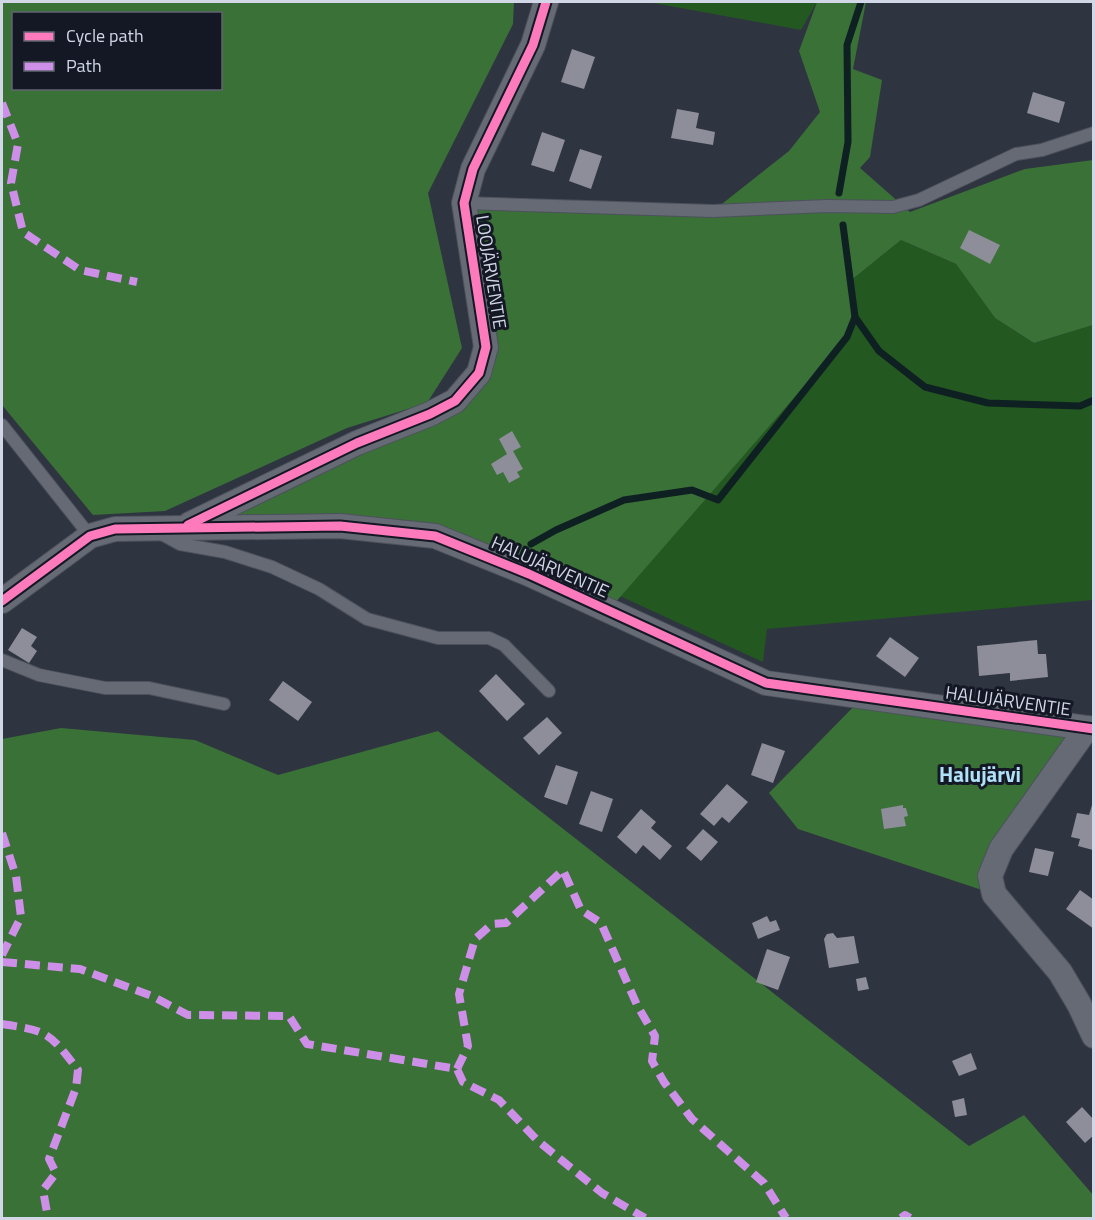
<svg xmlns="http://www.w3.org/2000/svg" width="1095" height="1220" font-family="'Titillium Web',sans-serif">
<style>
.green{fill:#235820}
.forest{fill:#3a7137;fill-rule:evenodd}
.lines{fill:none;stroke-linecap:round;stroke-linejoin:round}
.stream{stroke:#0f2022;stroke-width:7}
.building{fill:#8e8d9a}
.lane-casing{stroke:#4d515d;stroke-width:14}
.street-casing{stroke:#4d515d;stroke-width:26}
.lane{stroke:#656a74;stroke-width:12}
.street{stroke:#656a74;stroke-width:24}
.quiet{stroke:#ce8fe9;stroke-width:8;stroke-dasharray:15 8;stroke-linecap:butt}
.cycleway-casing{stroke:#141824;stroke-width:13}
.cycleway{stroke:#fd7abc;stroke-width:9}
.labels{text-anchor:middle;stroke-width:6;stroke-linejoin:round;paint-order:stroke}
.street-label{font-size:18px;fill:#d1d7e7;stroke:#141824}
.quarter-label{font-size:21px;font-weight:bold;fill:#b0e1f8;stroke:#141824}
</style>
<rect width="100%" height="100%" fill="#2f3441"/>
<g class="green">
<polygon points="648,2 817,2 801,30"/>
<polygon points="901,240 956,264 995,318 1034,343 1093,325 1093,600 767,629 763,662 620,596 847,337 855,317 849,282"/>
</g>
<g class="forest">
<path d="M2,2H514L513,24L428,193L462,348L427,403L347,428L165,511L93,515L2,405ZM14,14H220V88H14Z"/>
<polygon points="817,2 866,2 853,69 882,80 870,157 860,168 910,212 1025,169 1093,160 1093,325 1034,343 995,318 956,264 901,240 849,282 855,317 847,337 608,611 435,536 185,527 430,414 479,373 464,203 713,211 789,151 820,112 799,51"/>
<polygon points="863,697 1087,728 1001,849 994,894 798,829 769,793"/>
<polygon points="61,728 195,740 278,775 438,731 969,1146 1024,1115 1094,1196 1093,1218 2,1218 2,739"/>
</g>
<g class="lines">
<g class="stream">
<polyline points="839,193 848,142 847,45 861,2"/>
<polyline points="843,225 855,317 879,351 925,387 988,403 1080,406 1094,400"/>
<polyline points="531,544 556,530 624,500 692,490 718,500 847,337 855,317"/>
</g>
</g>
<g class="building">
<polygon points="572,49 595,57 584,89 561,82"/>
<polygon points="1033,92 1065,102 1059,123 1027,113"/>
<polygon points="677,109 699,113 696,128 715,132 713,145 671,138"/>
<polygon points="542,132 565,140 554,172 531,165"/>
<polygon points="580,149 602,156 591,189 569,181"/>
<polygon points="969,230 1000,245 990,264 960,248"/>
<polygon points="512,431 521,447 513,451 523,469 517,472 520,477 509,483 503,472 497,475 491,464 507,454 499,439"/>
<polygon points="22,628 37,637 31,646 37,651 29,663 8,650"/>
<polygon points="890,637 919,658 905,677 876,656"/>
<polygon points="1037,640 1038,654 1046,654 1048,677 1010,681 1010,673 979,676 977,646"/>
<polygon points="496,674 525,704 507,721 479,691"/>
<polygon points="283,681 312,702 298,721 269,700"/>
<polygon points="547,717 562,733 539,755 523,738"/>
<polygon points="762,743 785,751 773,783 751,775"/>
<polygon points="556,765 578,772 567,805 544,797"/>
<polygon points="727,784 748,802 729,823 722,817 714,826 700,814"/>
<polygon points="591,791 613,799 602,832 579,824"/>
<polygon points="903,805 903,808 906,808 908,816 904,817 906,826 884,829 881,809"/>
<polygon points="1092,805 1094,805 1093,850 1078,846 1080,839 1071,837 1077,813 1089,815"/>
<polygon points="641,809 656,822 651,828 672,846 660,860 643,845 636,854 617,837"/>
<polygon points="703,829 718,842 701,861 686,848"/>
<polygon points="1035,848 1054,852 1048,876 1029,872"/>
<polygon points="1080,890 1094,900 1094,929 1066,909"/>
<polygon points="767,916 770,922 776,920 780,930 758,939 752,923"/>
<polygon points="833,933 837,938 854,936 859,963 829,968 824,939 827,934"/>
<polygon points="767,949 790,957 778,990 756,982"/>
<polygon points="866,977 869,989 858,991 856,979"/>
<polygon points="971,1053 977,1069 959,1076 952,1061"/>
<polygon points="964,1098 967,1115 955,1117 952,1101"/>
<polygon points="1082,1107 1094,1120 1094,1135 1085,1143 1066,1122"/>
</g>
<g class="lines">
<g class="lane-casing">
<g id="lane">
<polyline points="464,203 713,211 827,206 893,207 919,200 1016,154 1042,150 1094,133"/>
<polyline points="2,425 90,536"/>
<polyline points="160,533 180,544 225,552 272,567 319,589 367,619 438,638 489,638 504,645 549,691"/>
<polyline points="2,660 39,675 105,688 149,688 224,704"/>
</g>
</g>
<g class="street-casing">
<g id="street">
<polyline points="190,524 357,443 430,414 455,401 479,373 486,347 464,203 473,169 533,45 546,2"/>
<polyline points="2,601 90,536 115,529 340,526 435,536 529,574 766,683 1094,729"/>
<polyline points="1087,728 1001,849 990,876 994,894 1060,972 1079,1004 1094,1036"/>
</g>
</g>
<use href="#lane" class="lane"/>
<use href="#street" class="street"/>
<g class="quiet">
<polyline points="2,103 18,144 11,183 23,232 80,270 137,282"/>
<polyline points="2,833 16,876 21,917 2,955"/>
<polyline points="2,962 80,969 152,996 188,1015 289,1016 307,1044 457,1069 463,1082 499,1100 538,1141 602,1193 645,1218"/>
<path d="M2,1024C48,1031 49,1032 78,1070L76,1088L49,1159L56,1173L43,1190L48,1218"/>
<polyline points="457,1069 468,1046 459,994 475,939 492,924 506,923 563,870 581,910 601,923 637,1005 655,1036 652,1061 664,1082 692,1119 764,1183 786,1218"/>
<polyline points="901,1218 905,1215 910,1218"/>
</g>
<g class="cycleway-casing">
<g id="cycleway">
<polyline points="188,525 357,443 430,414 455,401 479,373 486,347 464,203 473,169 533,45 546,2"/>
<polyline points="2,601 90,536 115,529 340,526 435,536 529,574 766,683 1094,729"/>
</g>
</g>
<use href="#cycleway" class="cycleway"/>
</g>
<g class="labels">
<g class="street-label">
<text transform="translate(491 272) rotate(81)" y="6">LOOJÄRVENTIE</text>
<text transform="translate(550 567) rotate(24)" y="6">HALUJÄRVENTIE</text>
<text transform="translate(1008 701) rotate(8)" y="6">HALUJÄRVENTIE</text>
</g>
<g class="quarter-label">
<text x="980" y="782">Halujärvi</text>
</g>
</g>
<rect width="1095" height="1220" fill="none" stroke="#d1d7e7" stroke-width="6"/>
<rect x="12" y="12" width="210" height="78" fill="#141824" stroke="#606472" stroke-width="1.5"/>
<rect x="24" y="32" width="30" height="9" fill="#fd7abc" stroke="#606472" stroke-width="1.5"/>
<text x="66" y="42" font-size="18" fill="#d1d7e7">Cycle path</text>
<rect x="24" y="62" width="30" height="9" fill="#ce8fe9" stroke="#606472" stroke-width="1.5"/>
<text x="66" y="72" font-size="18" fill="#d1d7e7">Path</text>
</svg>
